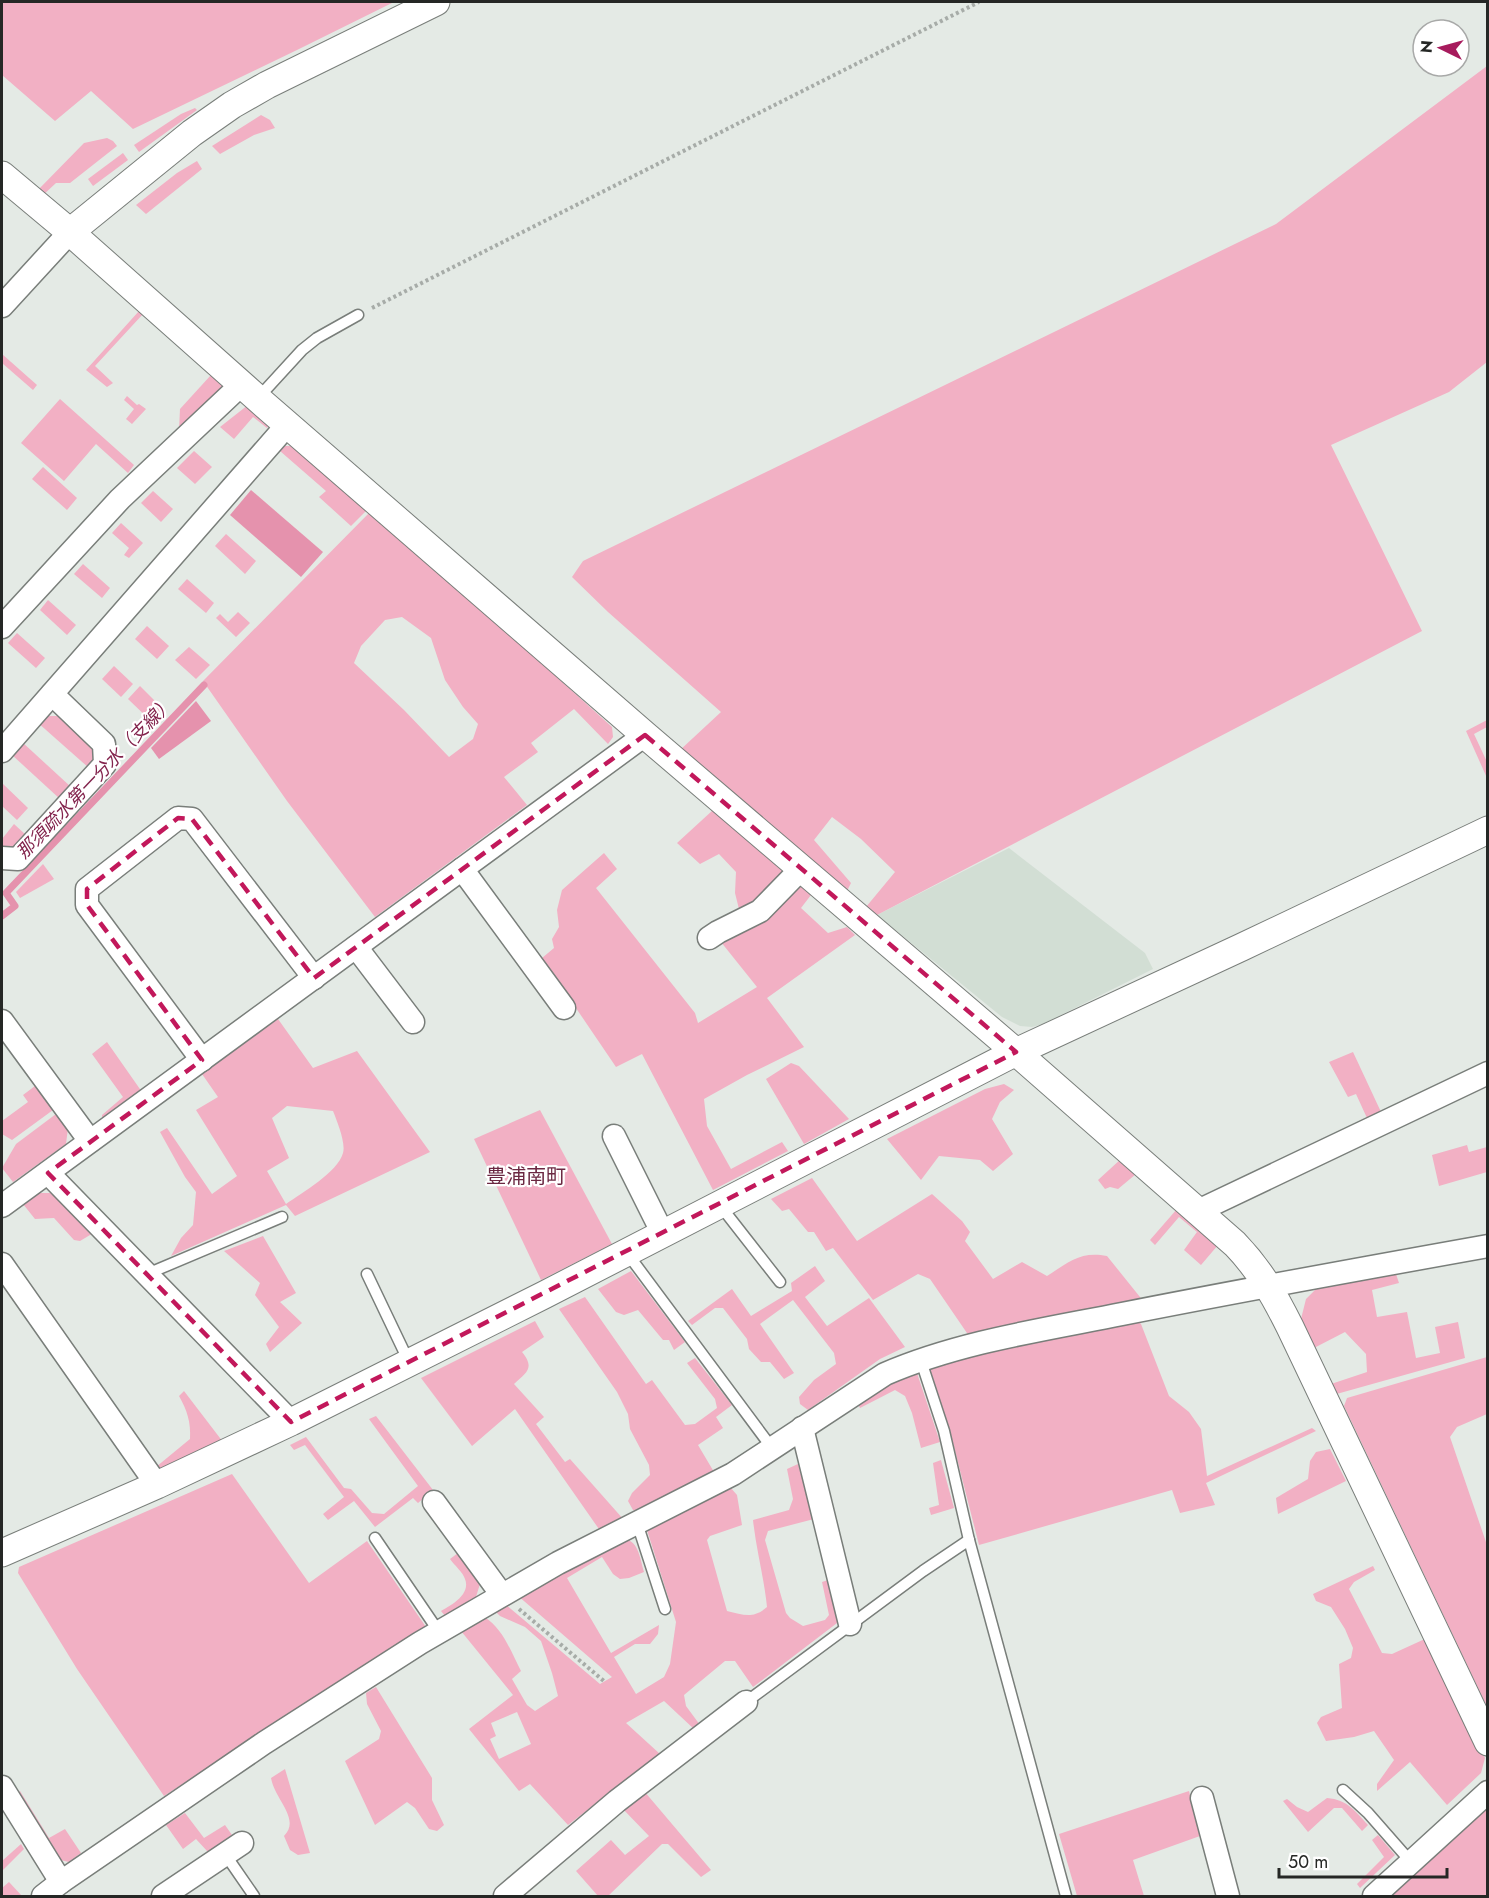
<svg xmlns="http://www.w3.org/2000/svg" width="1489" height="1898" font-family="Jost,'Noto Sans JP',sans-serif">
<style>
.built{fill:#d2ded4}
.green{fill:#f2b0c4;fill-rule:evenodd}
.water{fill:#e592ad}
.lines{fill:none;stroke-linecap:round;stroke-linejoin:round}
.stream{stroke:#e592ad;stroke-width:7}
.service-casing{stroke:#797e7a;stroke-width:13}
.minor-casing{stroke:#797e7a;stroke-width:25}
.tertiary-casing{stroke:#797e7a;stroke-width:29}
.path{stroke:#a7aca8;stroke-width:4;stroke-dasharray:3 3;stroke-linecap:butt}
.service{stroke:#fff;stroke-width:10}
.minor{stroke:#fff;stroke-width:22}
.tertiary{stroke:#fff;stroke-width:27}
.marked{fill:none;stroke:#c2185b;stroke-width:4.5;stroke-dasharray:12 8;stroke-linejoin:round}
.labels{text-anchor:middle;stroke-width:4.5;stroke-linejoin:round;paint-order:stroke}
.water-label{font-size:18px;font-style:italic;fill:#82234c;stroke:#fff}
.quarter-label{font-size:20px;fill:#6b2842;stroke:#fff}
</style>
<rect width="100%" height="100%" fill="#e4eae5"/>
<polygon class="built" points="1009,848 1145,953 1153,969 1043,1024 1032,1027 1020,1026 1002,1017 877,915"/>
<g class="green">
<polygon points="2,2 394,2 297,50 133,129 91,91 55,121 2,75"/>
<polygon points="1487,66 1487,362 1449,392 1331,445 1422,631 877,915 866,907 895,872 861,839 832,817 814,840 851,883 846,893 679,751 721,712 608,612 572,577 583,561 1276,224"/>
<polygon points="195,108 197,110 139,152 134,145 181,114"/>
<polygon points="261,115 270,120 275,128 254,135 220,154 212,146"/>
<polygon points="107,138 113,141 117,146 70,183 56,183 42,196 38,190 84,143"/>
<polygon points="123,153 128,160 93,186 88,179"/>
<polygon points="197,161 202,169 146,214 136,205 177,173"/>
<polygon points="139,311 143,314 95,366 113,383 107,387 86,370"/>
<polygon points="2,354 37,385 33,390 2,363"/>
<polygon points="211,375 226,389 179,430 180,409"/>
<polygon points="127,396 137,405 139,404 146,409 132,424 126,419 134,409 124,400"/>
<polygon points="60,399 134,465 128,473 96,444 64,481 21,443"/>
<polygon points="248,405 270,423 267,428 253,417 234,439 220,427"/>
<polygon points="285,446 297,446 369,508 351,526 319,497 326,491 280,451"/>
<polygon points="194,451 212,467 195,484 177,468"/>
<polygon points="43,467 77,498 67,510 32,479"/>
<polygon points="153,491 173,509 161,522 141,503"/>
<path d="M372,510L612,727L613,737L608,744L574,709L531,743L538,752L504,777L527,805L375,917L287,801L203,681ZM402,617L431,638L445,680L463,707L478,724L473,739L449,757L404,710L354,663L361,646L385,620Z"/>
<polygon points="121,523 143,543 129,558 124,555 129,548 112,533"/>
<polygon points="226,534 256,561 245,574 215,546"/>
<polygon points="83,564 110,588 102,598 74,574"/>
<polygon points="187,579 214,603 206,613 178,589"/>
<polygon points="48,600 76,625 67,635 40,610"/>
<polygon points="238,612 250,623 236,637 216,618 220,614 228,622"/>
<polygon points="147,626 169,646 157,659 135,639"/>
<polygon points="17,633 45,658 36,668 8,643"/>
<polygon points="189,647 210,665 196,679 175,660"/>
<polygon points="114,666 133,684 121,697 102,679"/>
<polygon points="140,686 164,710 152,722 128,699"/>
<polygon points="44,716 61,716 94,746 94,763 89,768 37,722"/>
<polygon points="1487,720 1487,727 1474,734 1487,762 1487,778 1466,731"/>
<polygon points="22,742 71,787 60,799 11,754"/>
<polygon points="2,783 28,808 17,820 2,806"/>
<polygon points="713,810 786,873 756,903 739,909 735,893 736,872 719,854 700,864 677,843"/>
<polygon points="14,824 27,836 16,848 3,847 2,839"/>
<polygon points="604,853 617,869 596,888 695,1013 698,1023 757,987 721,942 767,917 801,886 811,895 801,908 828,933 847,927 855,935 767,998 804,1047 747,1075 704,1099 707,1126 731,1169 782,1142 788,1151 713,1190 642,1054 616,1067 542,958 554,948 552,939 559,927 557,910 562,890"/>
<polygon points="43,864 54,879 20,898 16,892"/>
<path d="M278,1019L313,1068L357,1051L430,1152L295,1216L286,1205L171,1256L181,1238L193,1225L196,1192L185,1177L160,1132L167,1128L212,1194L237,1176L196,1110L218,1097L202,1074ZM287,1106L333,1111C337,1121 346,1143 343,1153C338,1172 302,1193 286,1204L267,1171L289,1158L272,1118Z"/>
<polygon points="107,1042 142,1092 102,1120 102,1115 123,1097 92,1054"/>
<polygon points="1353,1052 1381,1112 1367,1118 1356,1094 1348,1097 1329,1062"/>
<polygon points="791,1063 799,1066 849,1119 804,1144 766,1079"/>
<polygon points="1004,1084 1014,1090 1000,1102 992,1119 1013,1154 993,1171 980,1160 939,1156 921,1180 887,1139 985,1089"/>
<polygon points="35,1086 53,1110 12,1140 2,1134 2,1121 28,1102 23,1095"/>
<polygon points="540,1110 612,1244 541,1280 474,1139"/>
<polygon points="56,1114 68,1128 66,1144 13,1182 2,1168 16,1144"/>
<polygon points="1467,1145 1469,1152 1487,1147 1487,1172 1439,1186 1432,1155"/>
<polygon points="1121,1159 1136,1174 1118,1189 1110,1187 1105,1189 1098,1180"/>
<path d="M812,1178L857,1241L932,1194L962,1221L970,1232L965,1241L993,1279L1022,1262L1047,1276C1069,1262 1080,1251 1107,1256L1144,1302L969,1336L930,1279L918,1274L873,1300L833,1248L826,1251L814,1232H808L789,1209L782,1211L771,1199Z"/>
<polygon points="38,1193 54,1193 95,1232 80,1241 74,1240 54,1218 35,1219 23,1204"/>
<polygon points="1177,1209 1218,1245 1201,1265 1184,1250 1197,1232 1179,1217 1155,1245 1150,1240"/>
<polygon points="263,1236 296,1293 280,1302 302,1323 270,1352 266,1344 279,1327 255,1295 260,1283 224,1251"/>
<polygon points="815,1266 825,1281 805,1297 827,1326 869,1298 905,1347 880,1359 808,1410 800,1404 799,1397 814,1380 836,1364 834,1353 793,1300 760,1324 794,1373 784,1379 770,1362 761,1362 749,1349 747,1339 723,1308 715,1308 692,1325 688,1321 732,1289 751,1316 792,1291 791,1283"/>
<polygon points="631,1271 685,1342 674,1350 669,1340 663,1340 638,1310 624,1315 616,1312 598,1289"/>
<polygon points="1395,1271 1399,1283 1372,1290 1377,1317 1407,1312 1416,1358 1440,1353 1435,1327 1458,1322 1465,1358 1333,1395 1331,1384 1367,1372 1366,1354 1345,1332 1314,1348 1303,1327 1301,1319 1306,1299 1316,1289"/>
<polygon points="585,1297 646,1384 652,1380 685,1425 695,1424 717,1408 715,1399 687,1363 695,1358 732,1405 716,1417 723,1428 698,1445 714,1472 642,1513 633,1510 628,1501 632,1493 650,1475 649,1465 630,1429 628,1414 617,1392 559,1309"/>
<polygon points="1134,1317 1141,1324 1169,1396 1189,1412 1201,1429 1207,1476 1312,1428 1316,1431 1206,1483 1215,1505 1180,1513 1172,1490 979,1545 949,1427 930,1372 933,1363"/>
<path d="M535,1321L544,1337L522,1352C535,1368 527,1372 514,1384L544,1417L536,1424L565,1462L570,1459L624,1520L601,1532L515,1409L472,1446L421,1378Z"/>
<polygon points="1487,1357 1487,1414 1457,1427 1450,1437 1487,1545 1487,1707 1344,1406 1347,1398"/>
<polygon points="916,1370 940,1442 921,1448 912,1413 905,1396 895,1390 860,1408 857,1402"/>
<path d="M184,1391L223,1442L159,1470L156,1467L190,1439C191,1422 187,1410 179,1396Z"/>
<polygon points="376,1416 433,1490 418,1503 413,1498 375,1527 354,1501 328,1520 323,1514 344,1497 305,1445 294,1450 290,1445 306,1437 344,1488 351,1489 372,1513 384,1514 418,1486 369,1419"/>
<polygon points="1330,1449 1346,1481 1278,1514 1276,1498 1308,1479 1310,1461 1316,1452"/>
<polygon points="941,1460 954,1508 931,1515 929,1508 939,1505 933,1463"/>
<path d="M798,1464L814,1519L768,1531L765,1540L786,1613L790,1618L803,1626L825,1620L829,1615L822,1582L831,1579L841,1620L753,1687L735,1661H725L684,1695L686,1706L700,1725L694,1729L664,1701L626,1723L660,1754L568,1825L530,1784L519,1791L469,1729L513,1695L461,1631L484,1617C503,1628 511,1652 521,1671L512,1679L527,1705L535,1711L558,1696L552,1673L541,1641L525,1627L500,1616L495,1611L504,1603L600,1684L612,1677L517,1595L625,1539C639,1542 640,1559 644,1572L629,1578L620,1579L613,1574L602,1557L567,1578L611,1653L659,1625L658,1634L650,1644H635L614,1657L636,1694L664,1677L670,1664L676,1622L647,1530L730,1487L737,1495L742,1525L710,1536L707,1540L727,1611C744,1615 753,1619 767,1607C764,1577 756,1549 753,1520L789,1510L793,1499L787,1469ZM517,1712L531,1744L499,1759L490,1739L496,1736L491,1723Z"/>
<polygon points="232,1474 309,1583 367,1541 426,1627 164,1796 77,1669 18,1573 19,1567"/>
<path d="M458,1553L480,1584L475,1600L446,1617L441,1611C452,1605 471,1594 465,1579C463,1572 454,1565 450,1559Z"/>
<polygon points="1373,1566 1375,1570 1354,1582 1349,1589 1382,1653 1392,1654 1427,1638 1485,1758 1481,1773 1447,1805 1410,1762 1377,1791 1377,1784 1394,1760 1374,1731 1354,1737 1326,1741 1317,1723 1321,1717 1342,1708 1339,1664 1351,1658 1353,1648 1345,1629 1331,1607 1316,1601 1313,1594"/>
<polygon points="376,1687 432,1778 432,1800 444,1825 437,1831 429,1829 415,1808 407,1802 375,1825 345,1761 379,1739 381,1731 367,1704 366,1693"/>
<path d="M285,1769L310,1853L298,1855L290,1850L284,1836C301,1819 275,1800 271,1778Z"/>
<polygon points="20,1791 49,1838 65,1829 81,1853 69,1862 56,1859 16,1795"/>
<polygon points="644,1791 711,1870 701,1877 668,1844 662,1844 608,1896 598,1896 576,1871 611,1840 625,1855 649,1836 621,1807"/>
<polygon points="1189,1791 1200,1836 1133,1860 1144,1896 1077,1896 1059,1834"/>
<path d="M1327,1798C1348,1800 1354,1810 1368,1825L1362,1831L1342,1808H1334L1308,1832L1283,1801L1287,1799L1297,1807L1308,1812Z"/>
<polygon points="1487,1806 1487,1896 1390,1896"/>
<polygon points="185,1813 204,1838 225,1825 232,1835 208,1852 196,1839 183,1849 166,1825"/>
<polygon points="1378,1835 1395,1855 1360,1888 1357,1884 1384,1857 1372,1840"/>
<polygon points="21,1844 24,1849 2,1871 2,1861"/>
<polygon points="9,1882 22,1896 2,1896 2,1888"/>
</g>
<g class="water">
<polygon points="251,490 323,552 301,577 230,515"/>
<polygon points="196,701 211,721 159,759 151,748"/>
</g>
<g class="lines">
<polyline class="stream" points="2,916 15,906 6,893 204,685"/>
<g class="service-casing">
<g id="service">
<polyline points="258,398 302,350 317,338 358,315"/>
<polyline points="719,1204 780,1282"/>
<polyline points="627,1253 772,1448"/>
<polyline points="147,1274 282,1217"/>
<polyline points="367,1274 409,1362"/>
<polyline points="921,1361 944,1431 969,1540 1066,1896"/>
<polyline points="637,1523 665,1609"/>
<polyline points="375,1538 439,1632"/>
<polyline points="746,1702 923,1571 969,1540"/>
<polyline points="1343,1790 1368,1813 1411,1862"/>
<polyline points="225,1854 254,1896"/>
</g>
</g>
<g class="minor-casing">
<g id="minor">
<polyline points="2,306 70,232"/>
<polyline points="2,627 120,499 242,384"/>
<polyline points="2,751 288,424"/>
<polyline points="2,858 18,859 105,764 104,744 52,694"/>
<polyline points="462,869 564,1008"/>
<polyline points="709,938 718,932 760,911 801,869"/>
<polyline points="356,947 413,1022"/>
<polyline points="2,1021 90,1141"/>
<polyline points="202,1060 87,905 87,889 178,818 192,819 314,978"/>
<polyline points="614,1136 663,1234"/>
<polyline points="48,1173 291,1422"/>
<polyline points="2,1206 645,735"/>
<polyline points="1196,1212 1488,1073"/>
<polyline points="2,1264 157,1485"/>
<polyline points="802,1428 850,1624"/>
<polyline points="434,1502 502,1595"/>
<polyline points="2,1787 61,1882"/>
<polyline points="1202,1798 1228,1896"/>
<path d="M43,1896L61,1882L264,1743L420,1643L558,1563L733,1474L885,1374C959,1342 1042,1330 1122,1314C1243,1290 1365,1268 1488,1246"/>
<polyline points="163,1896 242,1843"/>
<polyline points="505,1896 617,1801 746,1702"/>
<polyline points="1374,1896 1488,1792"/>
</g>
</g>
<g class="tertiary-casing">
<g id="tertiary">
<path d="M2,175L70,232L258,399L645,735L1016,1052L1235,1244C1260,1270 1274,1295 1290,1327L1488,1742"/>
<polyline points="70,232 192,133 232,105 267,85 436,2"/>
<polyline points="2,1553 157,1485 291,1422 544,1295 1016,1052 1242,947 1488,830"/>
</g>
</g>
<g class="path">
<polyline points="372,308 979,2"/>
<polyline points="519,1609 605,1682"/>
</g>
<use href="#service" class="service"/>
<use href="#minor" class="minor"/>
<use href="#tertiary" class="tertiary"/>
</g>
<path class="marked" d="M645,735L1016,1052L291,1422L48,1173L202,1060L87,905V889L178,818L192,819L314,978Z"/>
<g class="labels">
<g class="water-label">
<text transform="translate(95 778) rotate(-46)" y="6">那須疏水第一分水（支線）</text>
</g>
<g class="quarter-label">
<text x="526" y="1183">豊浦南町</text>
</g>
</g>
<rect width="1489" height="1898" fill="none" stroke="#252725" stroke-width="6"/>
<g transform="translate(1441 48) rotate(275)"><circle r="28" fill="#ffffff" stroke="#a8a9a8" stroke-width="1.5"/>
<path d="M0-4.5L10 22L0 15L-10 22Z" fill="#a71b5d"/>
<text y="-9" font-size="16" font-weight="bold" text-anchor="middle" fill="#252725">N</text>
</g>
<path d="M1279 1868v9h168v-9" fill="none" stroke="#252725" stroke-width="3"/>
<text x="1288" y="1868" font-size="18" fill="#252725" stroke="#ffffff" stroke-width="4.5" paint-order="stroke">50 m</text>
</svg>
